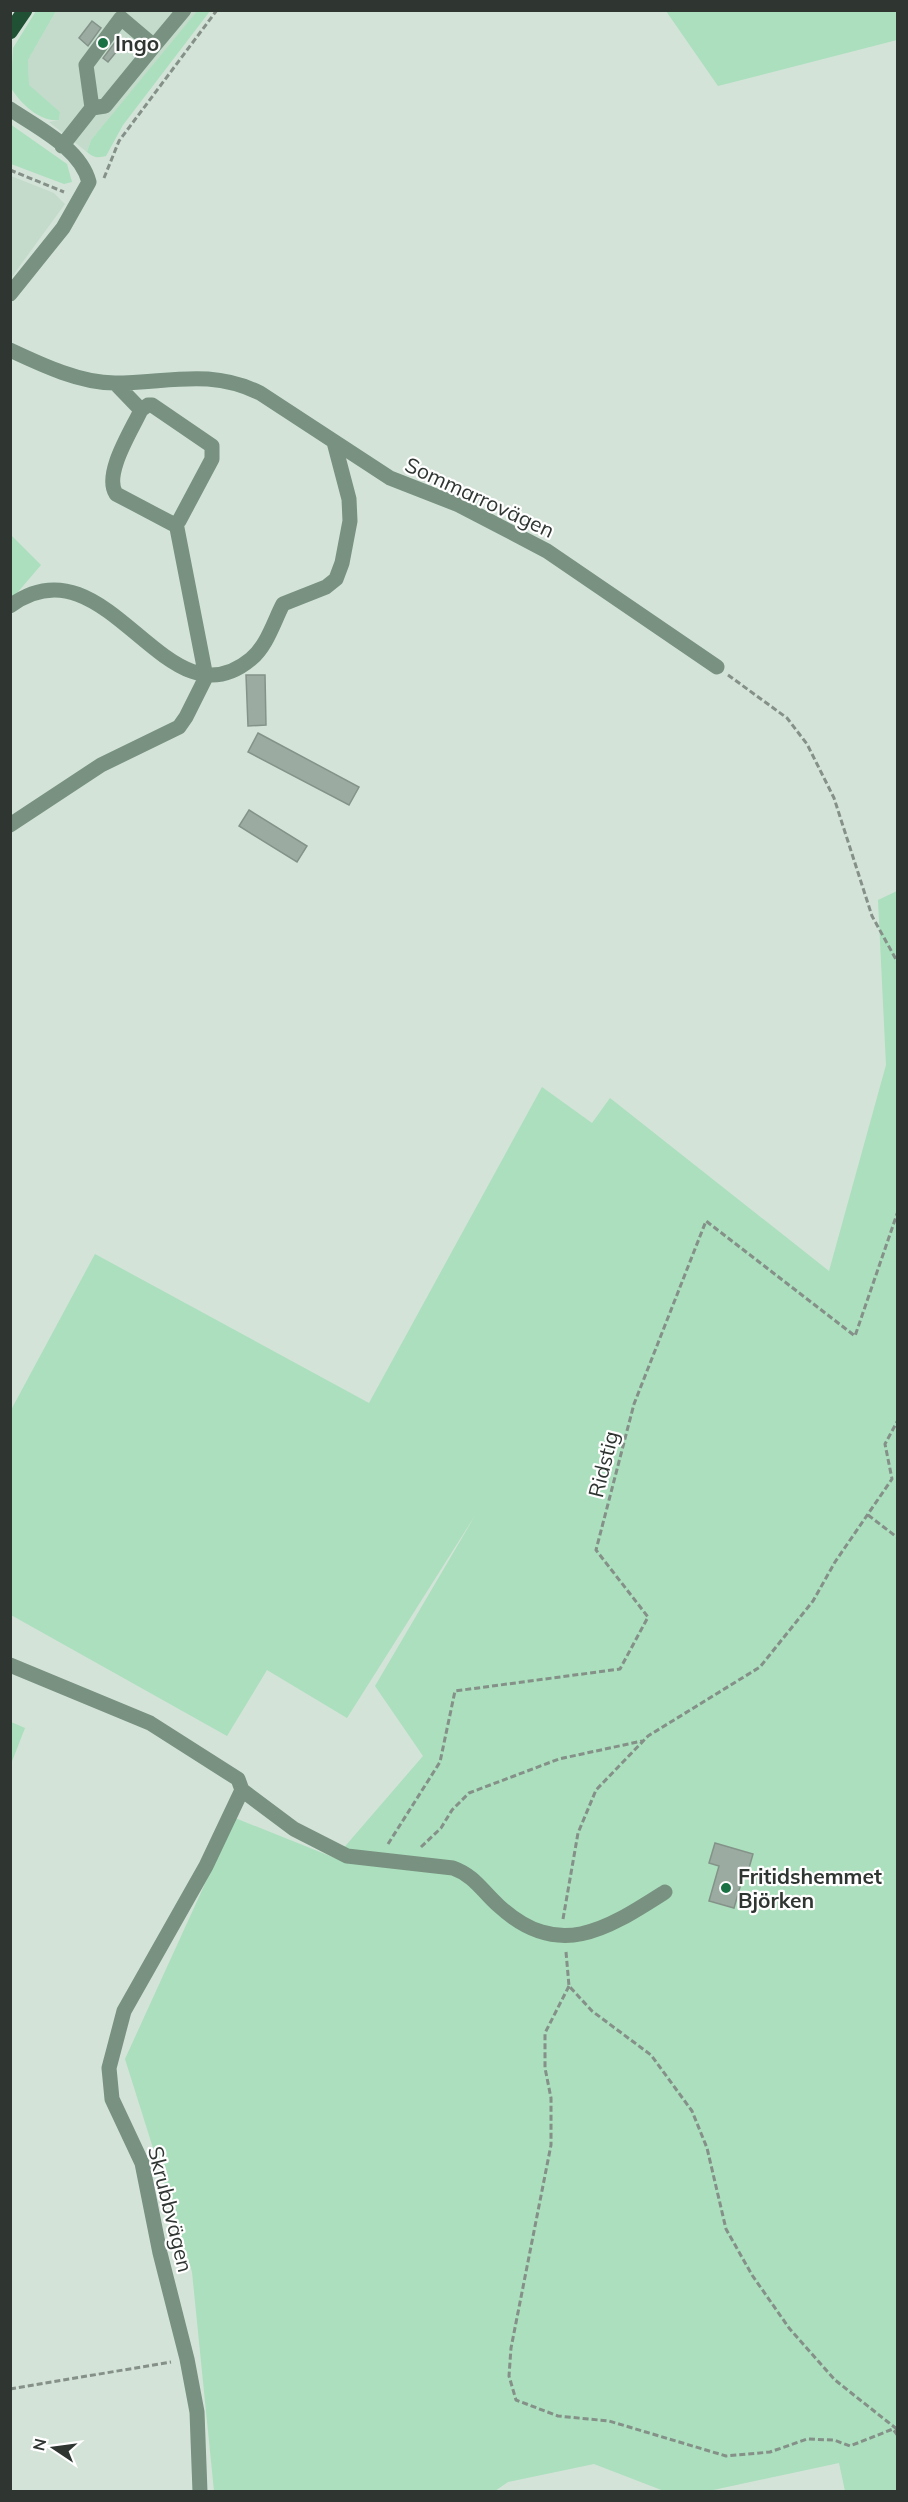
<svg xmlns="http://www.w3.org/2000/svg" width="908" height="2502" font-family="Mulish,sans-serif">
<rect width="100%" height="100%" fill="#d3e3d8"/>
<path fill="#c4dbcb" d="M 56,11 L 198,11 L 91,140 L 87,152 L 49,122 L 59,120 L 60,112 L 29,86 L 28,60 Z
M 11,176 L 54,193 L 65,204 L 11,278 Z"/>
<path fill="#abdfbd" d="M 198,10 L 210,11 L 123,125 L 106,156 C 98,158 94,158 87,152 L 91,140 Z
M 36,11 L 56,11 L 28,60 L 29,85 L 60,112 L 59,120 C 40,122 21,104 11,88 L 13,48 Z
M 666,11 L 897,11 L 897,40 L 718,86 Z
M 10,124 L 67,164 L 72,182 L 64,184 L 11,164 Z
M 11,535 L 41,565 L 11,600 Z
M 897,891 L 897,2491 L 845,2491 L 839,2463 L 704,2492 L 664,2491 L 594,2464 L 508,2482 L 495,2491 L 214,2491 L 192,2272 L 125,2059 L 235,1818 L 335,1858 L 423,1756 L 375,1686 L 476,1514 L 347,1718 L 267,1670 L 227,1736 L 11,1615 L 11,1410 L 95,1254 L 369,1403 L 542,1087 L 592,1123 L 610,1098 L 829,1271 L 886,1065 L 878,900 Z
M 11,1722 L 25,1728 L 11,1764 Z"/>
<path fill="#9caba1" stroke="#849389" stroke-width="1.5" d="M 92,21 L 101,28 L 88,46 L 79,38 Z
M 116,41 L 122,45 L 108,62 L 103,58 Z
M 246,675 L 265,675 L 266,725 L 248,726 Z
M 258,733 L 359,787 L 349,805 L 248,752 Z
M 249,810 L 307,846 L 297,862 L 239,826 Z
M 715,1843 L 753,1854 L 747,1875 L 744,1873 L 734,1908 L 709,1901 L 719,1866 L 709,1863 Z"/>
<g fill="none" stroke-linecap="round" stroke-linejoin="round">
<path stroke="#849088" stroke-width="3" stroke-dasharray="6 3" stroke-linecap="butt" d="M 10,170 L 64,192
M 104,178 L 119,141 L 217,10
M 728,675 L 787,718 L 807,744 L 834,798 L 872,916 L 898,963
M 868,1515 L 898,1538
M 388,1844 L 440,1762 L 455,1691 L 620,1669 L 648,1617 L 596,1550 L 634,1404 L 706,1221 L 855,1336 L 898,1211
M 421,1847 L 441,1828 L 452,1810 L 469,1793 L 559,1759 L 642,1741
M 563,1919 L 578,1833 L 596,1790 L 648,1736 L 760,1667 L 813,1601 L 835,1562 L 892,1479 L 885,1444 L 898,1420
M 566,1952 L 569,1986 L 592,2011 L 651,2055 L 692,2111 L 707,2148 L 726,2229 L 752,2275 L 789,2328 L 835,2380 L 898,2430
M 569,1986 L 545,2033 L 545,2068 L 551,2098 L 551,2145 L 511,2348 L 509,2376 L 516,2400 L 558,2416 L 609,2421 L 726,2456 L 770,2452 L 807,2439 L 834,2440 L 850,2446 L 893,2429 L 898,2436
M 10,2389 L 171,2362"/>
<path stroke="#789180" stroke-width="15" d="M 154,46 L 184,10
M 10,109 C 38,128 80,148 89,182 L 63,228 L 10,294
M 62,146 L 92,108 L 105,106 L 154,46 L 121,18 L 86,65 L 92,108
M 10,350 C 42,365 80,383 115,383 C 168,383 209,368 260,393 L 390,478 L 459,505 L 547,551 L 717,667
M 115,383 L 141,410
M 148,405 L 152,405 L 212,446 L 212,459 L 179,521 L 173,524 L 116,494 C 103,474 132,430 141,410 Z
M 10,606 C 108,534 165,731 251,659 C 267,646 274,621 283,604 L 326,587 L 336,579 L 342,563 L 350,521 L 349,499 L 334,442
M 10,825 L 101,765 L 179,727 L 186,717 L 206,677 L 176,523
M 10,1665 L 150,1723 L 238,1779 L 242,1790 L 294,1829 L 347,1856 L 453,1868 C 475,1876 482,1891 499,1906 C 559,1961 607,1929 665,1892
M 200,2492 L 197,2412 L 187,2359 L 160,2253 L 142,2163 L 112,2099 L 109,2068 L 124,2011 L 206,1866 L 242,1790"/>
<path stroke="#205135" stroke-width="15" d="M 10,32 L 25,10"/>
</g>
<g fill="#197144" stroke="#fff" stroke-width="2">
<circle cx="103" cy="43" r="6"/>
<circle cx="726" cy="1888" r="6"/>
</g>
<g text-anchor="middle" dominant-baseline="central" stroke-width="4.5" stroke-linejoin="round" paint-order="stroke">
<g font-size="21" font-weight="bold" fill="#2f3632" stroke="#fff" text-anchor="start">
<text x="115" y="43">Ingo</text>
<text x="738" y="1876">Fritidshemmet<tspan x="738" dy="24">Björken</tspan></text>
</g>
<g font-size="21" fill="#2f3632" stroke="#fff">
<text transform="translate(480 497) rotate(25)">Sommarrovägen</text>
<text transform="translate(603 1464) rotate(-76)">Ridstig</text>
<text transform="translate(171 2209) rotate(76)">Skrubbvägen</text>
</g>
</g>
<rect width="908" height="2502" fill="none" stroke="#2f3632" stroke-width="24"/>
<g transform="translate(54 2448) rotate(283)" stroke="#ffffff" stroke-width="4.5" paint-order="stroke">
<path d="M0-4.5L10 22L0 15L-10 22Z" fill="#2f3632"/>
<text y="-9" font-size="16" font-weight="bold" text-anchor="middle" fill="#2f3632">N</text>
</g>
</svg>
